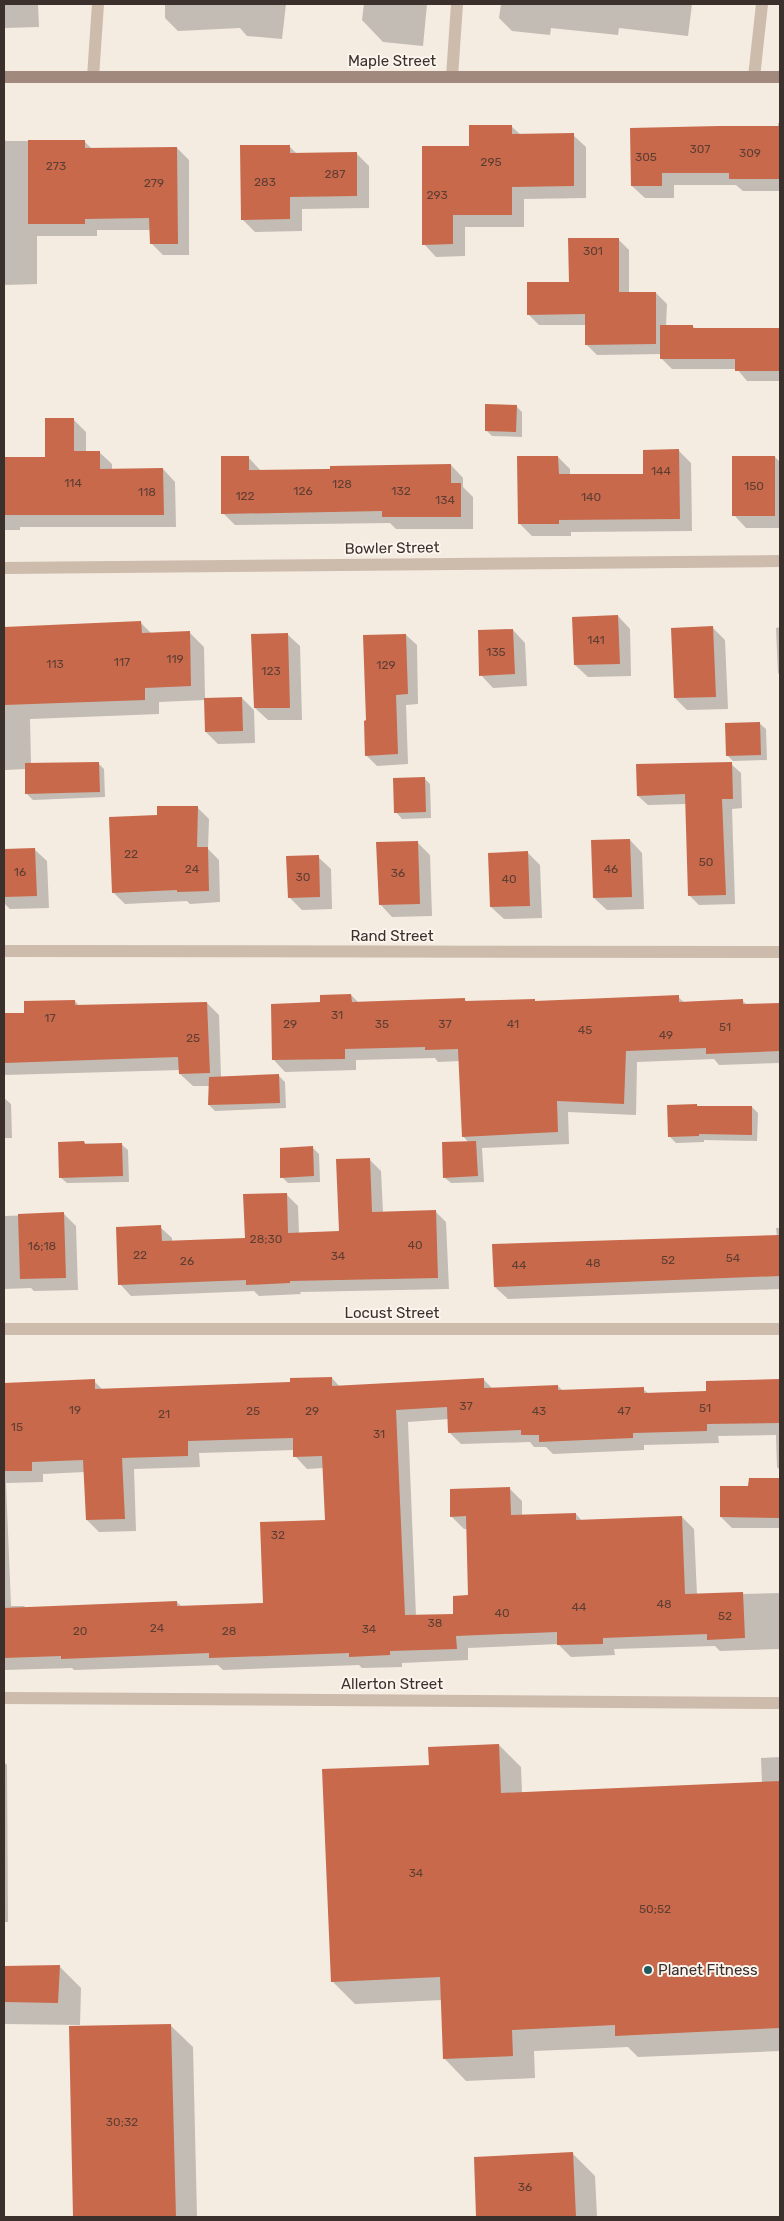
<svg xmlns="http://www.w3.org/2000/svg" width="784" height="2221" font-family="Rubik,sans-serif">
<rect width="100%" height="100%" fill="#f4ebe1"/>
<path fill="#0003" fill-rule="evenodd" d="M 4,4 L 38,4 L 39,27 L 4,28 Z
M 165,4 L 286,4 L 282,39 L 247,36 L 240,28 L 178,31 L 165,18 Z
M 364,4 L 427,4 L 423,46 L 383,42 L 362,20 Z
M 501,4 L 692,4 L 688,36 L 619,28 L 618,35 L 551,28 L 550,35 L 512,31 L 499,18 Z
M 778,123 L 780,123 L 780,201 L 779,191 L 743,191 L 736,185 L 674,185 L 674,198 L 645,198 L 632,186 L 632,129 L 778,128 Z
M 511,126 L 521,135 L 573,135 L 586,147 L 586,198 L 524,199 L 524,227 L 465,227 L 465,256 L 436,257 L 424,244 Z
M 4,139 L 6,141 L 84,141 L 92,149 L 177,148 L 189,160 L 189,255 L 163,255 L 151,243 L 151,230 L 97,230 L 97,236 L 37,236 L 37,284 L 4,285 Z
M 289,146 L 297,154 L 356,153 L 369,166 L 369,208 L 302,209 L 302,231 L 255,232 L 242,219 Z
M 618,239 L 629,250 L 629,294 L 656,293 L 667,304 L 666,326 L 692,326 L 696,329 L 780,329 L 780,381 L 747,381 L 737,369 L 672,369 L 662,359 L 662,354 L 597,355 L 586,344 L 586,325 L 539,325 L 528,314 L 570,283 Z
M 516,406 L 522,412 L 522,437 L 492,436 L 486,430 Z
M 73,419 L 86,432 L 86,452 L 99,452 L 112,464 L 112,470 L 163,469 L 175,482 L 176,527 L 20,527 L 20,530 L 4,530 L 4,459 L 46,458 Z
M 679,451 L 691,463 L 692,531 L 571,532 L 571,536 L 532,536 L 519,523 L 558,457 L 570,469 L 570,475 L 644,475 Z
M 248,457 L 261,471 L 451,465 L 463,478 L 463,487 L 473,497 L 473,529 L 396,529 L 390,523 L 235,525 L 223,513 Z
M 775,457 L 780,462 L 780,528 L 746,528 L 734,515 Z
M 618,616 L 630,629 L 631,676 L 588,677 L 575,665 Z
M 141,623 L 152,634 L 189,632 L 204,647 L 205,699 L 242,698 L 254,710 L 255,743 L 218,744 L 206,732 L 205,700 L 159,702 L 159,714 L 30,719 L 31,764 L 98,763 L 104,769 L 105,797 L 33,800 L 27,794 L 26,769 L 4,770 L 4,628 Z
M 780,627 L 780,675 L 778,673 L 776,628 Z
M 713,628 L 725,640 L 728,709 L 687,710 L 675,698 Z
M 513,630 L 525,643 L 527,686 L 493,688 L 481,675 Z
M 287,634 L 300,646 L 302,720 L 268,720 L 255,708 Z
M 406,635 L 417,645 L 418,704 L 406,705 L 408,764 L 377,766 L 366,755 L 367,722 Z
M 759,723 L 766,729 L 767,760 L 733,761 L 727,755 Z
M 731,764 L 741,773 L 742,808 L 732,809 L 735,904 L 699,905 L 690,896 L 686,804 L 648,805 L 638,796 Z
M 424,778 L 430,784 L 431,818 L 402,819 L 396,812 Z
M 197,807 L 209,819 L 208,849 L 219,860 L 220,902 L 190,904 L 187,901 L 125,904 L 113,892 L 158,816 Z
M 630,840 L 642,853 L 644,909 L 607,910 L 594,898 Z
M 417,842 L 430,855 L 432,916 L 392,917 L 380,904 Z
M 34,849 L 47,861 L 49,908 L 10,909 L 4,903 L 4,850 Z
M 528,853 L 540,865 L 542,918 L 504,919 L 491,907 Z
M 318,857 L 331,869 L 332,909 L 302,910 L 289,897 Z
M 351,995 L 359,1003 L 464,999 L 467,1002 L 534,1000 L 536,1002 L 678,997 L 685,1003 L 743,1001 L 747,1005 L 780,1004 L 780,1068 L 780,1063 L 719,1065 L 714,1059 L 637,1062 L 636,1115 L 568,1112 L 569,1144 L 482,1148 L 484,1182 L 451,1183 L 444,1177 L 469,1143 L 463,1136 L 460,1061 L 438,1062 L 435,1058 L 356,1060 L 356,1070 L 285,1072 L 274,1060 L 322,1004 Z
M 75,1001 L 80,1007 L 207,1003 L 219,1015 L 221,1077 L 279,1076 L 285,1082 L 286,1108 L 215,1111 L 209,1105 L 210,1086 L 193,1086 L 180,1074 L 180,1070 L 4,1075 L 4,1015 L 25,1014 Z
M 4,1098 L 11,1104 L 12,1138 L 4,1138 Z
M 697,1105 L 699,1107 L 752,1107 L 758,1113 L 757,1141 L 704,1140 L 704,1142 L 676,1143 L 670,1137 Z
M 59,1143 L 121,1144 L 128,1150 L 129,1182 L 67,1183 L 60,1177 Z
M 313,1148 L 319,1154 L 320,1182 L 288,1183 L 282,1177 Z
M 370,1160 L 381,1171 L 383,1213 L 435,1211 L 446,1222 L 449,1289 L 300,1292 L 301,1294 L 259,1296 L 254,1291 L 131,1296 L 120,1284 L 160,1227 L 172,1238 L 172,1242 L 246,1239 L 286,1194 L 298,1206 L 299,1234 L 341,1233 Z
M 64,1214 L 76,1226 L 78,1290 L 34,1291 L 31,1288 L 4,1289 L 4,1216 Z
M 776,1228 L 780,1228 L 780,1289 L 508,1299 L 495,1287 L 494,1245 L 777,1237 Z
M 332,1378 L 340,1387 L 483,1379 L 493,1389 L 558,1386 L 563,1391 L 643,1389 L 649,1394 L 708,1392 L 707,1382 L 780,1380 L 780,1470 L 777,1467 L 776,1435 L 718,1436 L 719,1443 L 644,1445 L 644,1450 L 553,1454 L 546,1447 L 534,1447 L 530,1442 L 461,1444 L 449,1432 L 449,1419 L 408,1422 L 416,1616 L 455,1615 L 470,1597 L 467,1529 L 464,1529 L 452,1517 L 510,1489 L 522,1501 L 522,1516 L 576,1514 L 582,1521 L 682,1517 L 694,1529 L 697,1595 L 780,1593 L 780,1649 L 720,1651 L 715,1646 L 614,1649 L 615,1655 L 571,1657 L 558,1644 L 468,1648 L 468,1660 L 402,1663 L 402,1667 L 362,1668 L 359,1665 L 223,1670 L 218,1665 L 74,1670 L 72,1668 L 4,1670 L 4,1384 L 94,1381 L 103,1390 L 292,1383 ZM 294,1450 L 295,1456 L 307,1469 L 324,1468 L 326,1522 L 265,1605 L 182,1607 L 177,1602 L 26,1608 L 24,1606 L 11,1606 L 6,1483 L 43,1482 L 43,1474 L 85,1472 L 87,1520 L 99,1532 L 136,1531 L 134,1469 L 200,1467 L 199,1453 Z
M 750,1479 L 780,1480 L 780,1528 L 732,1528 L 721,1517 L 750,1487 Z
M 499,1745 L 521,1767 L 522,1793 L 762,1783 L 761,1758 L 780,1757 L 780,2051 L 638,2057 L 628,2047 L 534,2051 L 535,2078 L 466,2081 L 444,2058 L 442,2000 L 355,2004 L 332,1981 L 430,1766 Z
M 4,1762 L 7,1765 L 8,1922 L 4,1922 Z
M 59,1966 L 81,1988 L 80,2025 L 4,2024 L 4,1967 Z
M 170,2025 L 193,2047 L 197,2217 L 74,2217 L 70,2028 Z
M 573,2154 L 595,2176 L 597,2217 L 477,2217 L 475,2158 Z"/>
<path fill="#c8694b" d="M 469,125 L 512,125 L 512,134 L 574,133 L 574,186 L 512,187 L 512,215 L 453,215 L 453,244 L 422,245 L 422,146 L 469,146 Z
M 719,126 L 780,126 L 780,179 L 729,179 L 729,173 L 662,173 L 662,186 L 631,186 L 630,128 Z
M 28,140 L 85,140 L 85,148 L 177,147 L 178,244 L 150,244 L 149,218 L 85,219 L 85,224 L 28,224 Z
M 240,145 L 290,145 L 290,153 L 357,152 L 357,196 L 290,197 L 290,219 L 241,220 Z
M 568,238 L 619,238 L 619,292 L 656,292 L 656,344 L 585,345 L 585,314 L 527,315 L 527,282 L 569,282 Z
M 660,325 L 693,325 L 693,328 L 780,328 L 780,371 L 735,371 L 735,359 L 660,359 Z
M 485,404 L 517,405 L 516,432 L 485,431 Z
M 45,418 L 74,418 L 74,451 L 100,451 L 100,469 L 163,468 L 164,515 L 4,515 L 4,457 L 45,457 Z
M 679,449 L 680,519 L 559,520 L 559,524 L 518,524 L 517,456 L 558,456 L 559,474 L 643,474 L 643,450 Z
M 221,456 L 249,456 L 249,470 L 330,469 L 330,466 L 451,464 L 451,483 L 461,483 L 461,517 L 382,517 L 382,511 L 221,514 Z
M 732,456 L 775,456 L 775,516 L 732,516 Z
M 618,615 L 620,664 L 574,665 L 572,617 Z
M 141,621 L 142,633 L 190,631 L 191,686 L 145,688 L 145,700 L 4,705 L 4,627 Z
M 713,626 L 716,697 L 674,698 L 671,628 Z
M 513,629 L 515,674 L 479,676 L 478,630 Z
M 288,633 L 290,708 L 254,708 L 251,634 Z
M 406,634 L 408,694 L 396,695 L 398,754 L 365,756 L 364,721 L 366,720 L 363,635 Z
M 242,697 L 243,731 L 205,732 L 204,698 Z
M 760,722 L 761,755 L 726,756 L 725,723 Z
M 99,762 L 100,792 L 25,794 L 25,763 Z
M 732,762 L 733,799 L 722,799 L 726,895 L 688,896 L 685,794 L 637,796 L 636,764 Z
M 425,777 L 426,812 L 394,813 L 393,778 Z
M 157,806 L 198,806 L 197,847 L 208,847 L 209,891 L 177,892 L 177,890 L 112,893 L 109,817 L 157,815 Z
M 630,839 L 632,897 L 593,898 L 591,840 Z
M 418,841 L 420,904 L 379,905 L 376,842 Z
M 35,848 L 37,896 L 4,897 L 4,849 Z
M 528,851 L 530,906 L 490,907 L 488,853 Z
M 319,855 L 320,897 L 288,898 L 286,856 Z
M 351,994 L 352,1002 L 465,998 L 465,1001 L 535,999 L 535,1001 L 679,995 L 679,1002 L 743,999 L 743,1004 L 780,1003 L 780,1051 L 706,1054 L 706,1048 L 626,1051 L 624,1104 L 557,1101 L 558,1132 L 462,1137 L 458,1049 L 425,1050 L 425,1047 L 345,1049 L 345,1059 L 272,1060 L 271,1004 L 320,1002 L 320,995 Z
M 75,1000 L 75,1005 L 207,1002 L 210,1073 L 179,1074 L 178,1057 L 4,1063 L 4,1013 L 24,1013 L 24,1001 Z
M 279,1074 L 280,1103 L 208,1105 L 209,1077 Z
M 697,1104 L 697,1106 L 752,1106 L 752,1135 L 699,1134 L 699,1136 L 668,1137 L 667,1105 Z
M 84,1141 L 85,1144 L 122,1143 L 123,1176 L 59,1178 L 58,1142 Z
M 476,1141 L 478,1176 L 443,1178 L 442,1142 Z
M 313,1146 L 314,1176 L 280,1178 L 280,1148 Z
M 370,1158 L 372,1212 L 436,1210 L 438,1278 L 290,1281 L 290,1283 L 246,1285 L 246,1280 L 118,1285 L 116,1227 L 161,1225 L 162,1241 L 245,1238 L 243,1194 L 287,1193 L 288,1233 L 339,1231 L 336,1159 Z
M 64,1212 L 66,1278 L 20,1279 L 18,1214 Z
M 780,1235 L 780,1276 L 494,1287 L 492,1244 Z
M 332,1377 L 332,1386 L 484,1378 L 484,1388 L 558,1385 L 558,1390 L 644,1387 L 644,1393 L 706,1391 L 706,1381 L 780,1379 L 780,1423 L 707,1424 L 707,1431 L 633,1433 L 633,1438 L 539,1442 L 539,1435 L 521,1435 L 521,1430 L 448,1433 L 447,1407 L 396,1410 L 405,1615 L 453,1614 L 453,1596 L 468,1595 L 466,1516 L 450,1517 L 450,1489 L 510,1487 L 511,1515 L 576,1513 L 576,1520 L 682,1516 L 685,1594 L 743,1592 L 745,1638 L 707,1640 L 707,1634 L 603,1638 L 603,1644 L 557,1645 L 557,1632 L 456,1636 L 457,1649 L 390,1651 L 390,1655 L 349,1657 L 349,1653 L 209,1658 L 209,1653 L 61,1659 L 61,1656 L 4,1658 L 4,1608 L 177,1601 L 177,1606 L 263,1603 L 260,1522 L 325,1520 L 322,1456 L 293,1457 L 293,1438 L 188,1441 L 188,1456 L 122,1458 L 125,1519 L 86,1520 L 83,1460 L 32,1462 L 32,1471 L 4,1471 L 4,1383 L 95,1379 L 95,1389 L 290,1382 L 290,1378 Z
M 749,1478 L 780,1478 L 780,1518 L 720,1517 L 720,1486 L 748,1486 Z
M 499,1744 L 501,1793 L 780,1781 L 780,2028 L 615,2036 L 615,2025 L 512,2030 L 513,2056 L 443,2059 L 440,1977 L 331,1982 L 322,1769 L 429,1765 L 428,1747 Z
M 60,1965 L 58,2003 L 4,2002 L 4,1966 Z
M 171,2024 L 176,2217 L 73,2217 L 69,2026 Z
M 573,2152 L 576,2217 L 476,2217 L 474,2157 Z"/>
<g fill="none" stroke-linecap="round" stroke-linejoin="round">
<path stroke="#cdbbac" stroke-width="12" d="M 93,77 L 98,4
M 452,77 L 457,4
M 754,77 L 762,4
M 4,568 L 780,561
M 4,951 L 780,952
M 4,1329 L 780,1329
M 4,1698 L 780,1703"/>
<path stroke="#a18a7d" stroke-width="12" d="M 4,77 L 780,77"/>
</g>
<circle fill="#1f5a5e" stroke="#fbf5ee" stroke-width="2" cx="648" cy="1970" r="5"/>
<g text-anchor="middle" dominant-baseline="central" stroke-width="4" stroke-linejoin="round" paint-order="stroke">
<g font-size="12" fill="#5e3e33">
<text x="700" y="149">307</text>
<text x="750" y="153">309</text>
<text x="646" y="157">305</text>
<text x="491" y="162">295</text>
<text x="56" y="166">273</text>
<text x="335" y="174">287</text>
<text x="265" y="182">283</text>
<text x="154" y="183">279</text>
<text x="437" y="195">293</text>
<text x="593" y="251">301</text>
<text x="661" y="471">144</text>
<text x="73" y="483">114</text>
<text x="342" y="484">128</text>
<text x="754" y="486">150</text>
<text x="303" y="491">126</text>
<text x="401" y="491">132</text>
<text x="147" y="492">118</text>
<text x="245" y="496">122</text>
<text x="591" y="497">140</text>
<text x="445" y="500">134</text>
<text x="596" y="640">141</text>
<text x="496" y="652">135</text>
<text x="175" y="659">119</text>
<text x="122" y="662">117</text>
<text x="55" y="664">113</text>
<text x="386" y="665">129</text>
<text x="271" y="671">123</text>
<text x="131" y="854">22</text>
<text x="706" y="862">50</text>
<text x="192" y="869">24</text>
<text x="611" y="869">46</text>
<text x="20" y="872">16</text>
<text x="398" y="873">36</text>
<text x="303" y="877">30</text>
<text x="509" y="879">40</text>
<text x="337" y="1015">31</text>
<text x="50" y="1018">17</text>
<text x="290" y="1024">29</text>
<text x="382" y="1024">35</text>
<text x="445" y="1024">37</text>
<text x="513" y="1024">41</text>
<text x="725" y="1027">51</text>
<text x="585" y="1030">45</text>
<text x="666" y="1035">49</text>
<text x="193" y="1038">25</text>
<text x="266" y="1239">28;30</text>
<text x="415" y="1245">40</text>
<text x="42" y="1246">16;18</text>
<text x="140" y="1255">22</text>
<text x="338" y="1256">34</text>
<text x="733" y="1258">54</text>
<text x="668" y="1260">52</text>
<text x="187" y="1261">26</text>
<text x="593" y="1263">48</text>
<text x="519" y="1265">44</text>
<text x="466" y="1406">37</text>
<text x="705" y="1408">51</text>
<text x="75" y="1410">19</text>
<text x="253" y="1411">25</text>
<text x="312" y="1411">29</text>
<text x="539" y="1411">43</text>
<text x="624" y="1411">47</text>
<text x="164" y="1414">21</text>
<text x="17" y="1427">15</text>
<text x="379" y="1434">31</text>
<text x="278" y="1535">32</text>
<text x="664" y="1604">48</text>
<text x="579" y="1607">44</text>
<text x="502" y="1613">40</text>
<text x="725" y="1616">52</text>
<text x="435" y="1623">38</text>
<text x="157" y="1628">24</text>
<text x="369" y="1629">34</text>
<text x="80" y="1631">20</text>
<text x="229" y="1631">28</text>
<text x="416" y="1873">34</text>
<text x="655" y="1909">50;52</text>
<text x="122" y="2122">30;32</text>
<text x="525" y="2187">36</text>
</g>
<g font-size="15" fill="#3b302b" stroke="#fbf5ee">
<text x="392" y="61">Maple Street</text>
<text transform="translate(392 548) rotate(-1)">Bowler Street</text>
<text x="392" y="936">Rand Street</text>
<text x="392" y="1313">Locust Street</text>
<text x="392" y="1684">Allerton Street</text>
</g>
<g font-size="15" fill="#3b302b" stroke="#fbf5ee" text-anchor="start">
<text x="658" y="1970">Planet Fitness</text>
</g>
</g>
<rect width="784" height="2221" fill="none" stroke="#3b302b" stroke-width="10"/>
</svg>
